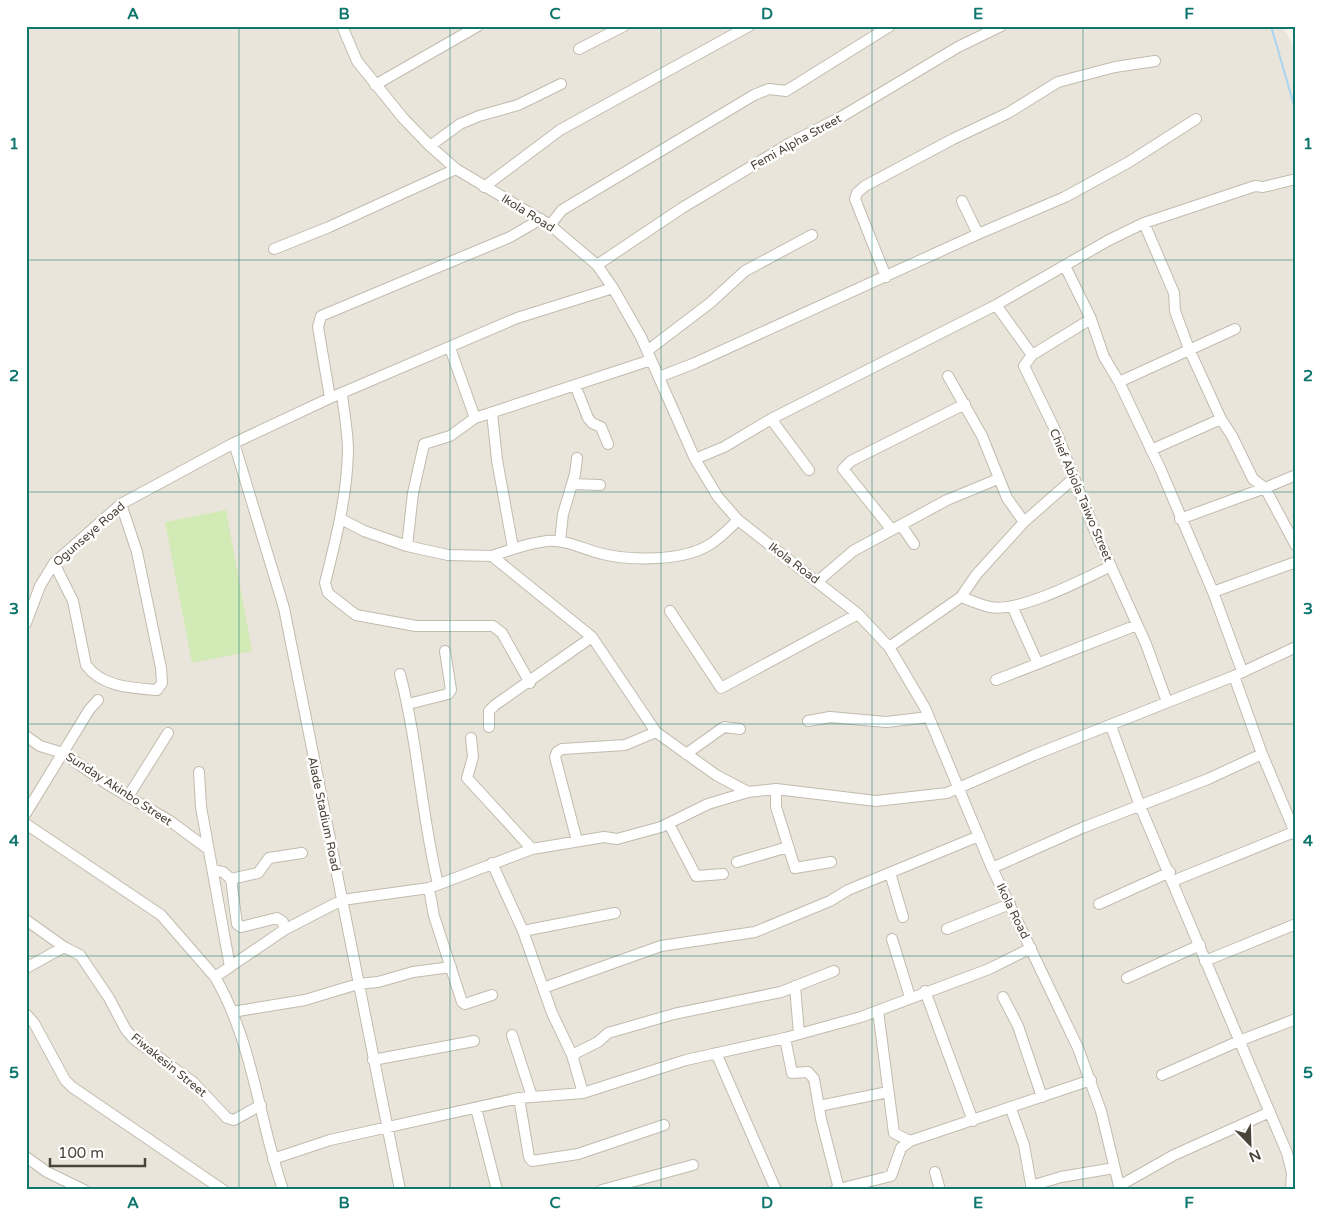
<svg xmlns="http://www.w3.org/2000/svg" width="1322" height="1216" font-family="'Varela Round',sans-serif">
<rect width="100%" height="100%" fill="#f6f3ec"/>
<path fill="#eae5da" d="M 26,26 L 1282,26 L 1296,50 L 1296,1190 L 26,1190 Z"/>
<path fill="#d2eab5" d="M 226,510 L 252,651 L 192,663 L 165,522 Z"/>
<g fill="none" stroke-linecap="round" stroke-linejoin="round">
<path stroke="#a9d4f2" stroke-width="2" d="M 1271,26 L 1296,112"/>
<defs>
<path id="minor" d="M 342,26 L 357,61 L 403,118 L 430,146 L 456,169 L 550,225 L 597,265 L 613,288 L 641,337 L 695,459 L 718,497 L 738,520 L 858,614 L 889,647 L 925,708 L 992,868 L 1078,1048 L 1101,1111 L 1120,1190
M 579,49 L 624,26
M 375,85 L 478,26
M 430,146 L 460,124 L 479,116 L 518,105 L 561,84
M 484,187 L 560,130 L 749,26
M 962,201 L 978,234
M 1144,223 L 1174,293 L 1175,311 L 1189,349 L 1221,419 L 1232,436 L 1253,479 L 1265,488 L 1296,546
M 550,225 L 562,210 L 754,95 L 769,89 L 786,91 L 890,26
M 274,249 L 329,227 L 456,169
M 597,265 L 682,208 L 792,142 L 841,117 L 958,47 L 1001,26
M 1065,266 L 1091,319 L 1104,357 L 1119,382 L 1160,468 L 1213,592 L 1242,671
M 886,277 L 855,199 L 857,193 L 865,186 L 953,139 L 1008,113 L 1058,82 L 1115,67 L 1155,61
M 996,305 L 1032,355
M 1091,319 L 1032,355 L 1024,366 L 1057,434 L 1094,529 L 1146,644 L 1167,702
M 450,348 L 475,418
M 647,351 L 710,303 L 745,271 L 812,235
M 948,376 L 982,436 L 1007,498 L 1024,522
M 659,377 L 695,363 L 978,234 L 1065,197 L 1129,162 L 1196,119
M 1119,382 L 1235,329
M 575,385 L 588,418 L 592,423 L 601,427 L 608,444
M 342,394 C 344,413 348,432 348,451 C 347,496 336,539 325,583 L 328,593 L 334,598 L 356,615 L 416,626 L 493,626 L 502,633 L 530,683
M 330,398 L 318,327 L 321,316 L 510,237 L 541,219
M 492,413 L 497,460 L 513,548
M 771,419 L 809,470
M 234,443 L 284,608 L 400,1190
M 1151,450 L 1221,419
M 695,459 L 724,447 L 771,419 L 996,305 L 1109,240 L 1144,223 L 1255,186 L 1263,187 L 1296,179
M 572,484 L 600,485
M 341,519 L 364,531 L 407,546 L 448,555 L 492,556 L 592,637 L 656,732
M 1180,519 L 1265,488 L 1296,475
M 901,525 L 914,544
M 892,530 L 843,469 L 851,461 L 965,404
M 560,541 L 563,514 L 575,474 L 577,458
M 407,546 L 413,493 L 424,444 L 450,436 L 475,418 L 651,360
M 492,556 C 509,550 528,543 547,541 C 566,539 585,550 603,554 C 632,561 683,561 709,545 C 719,539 729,529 738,520
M 54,563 L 73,601 L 86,665 C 102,687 132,688 157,690 L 162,683 L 161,668 L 137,552 L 121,504
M 818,581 L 853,551 L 947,500 L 998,479
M 1213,592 L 1296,562
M 961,597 C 970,600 980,605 990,607 C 1019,613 1084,579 1111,566
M 1012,606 L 1038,664
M 670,611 L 721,688 L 858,614
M 26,623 L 40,586 L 54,563 L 121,504 L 234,443 L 330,398 L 517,318 L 613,288
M 889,647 L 961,597 L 976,575 L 1024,522 L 1074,478
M 400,674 C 418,742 421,814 438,884
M 1234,676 L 1262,754 L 1296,835
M 996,680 L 1137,625
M 408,704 L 448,694 L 451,690 L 445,651
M 808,721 L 830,717 L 886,722 L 929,717
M 1111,726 L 1140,806 L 1287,1153 L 1292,1173 L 1291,1190
M 489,727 L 489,711 L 495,705 L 592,637
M 26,736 L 40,746 L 63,753 L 107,784 L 170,821 L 208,849
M 471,738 L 473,757 L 467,778 L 532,849
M 686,754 L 724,727 L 740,729
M 199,772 L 201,807 L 230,967
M 776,789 L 776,807 L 795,868 L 831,862
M 129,795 L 168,733
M 26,813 L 89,710 L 98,700
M 26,824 L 161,915 L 215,977 L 284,930 L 342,900 L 429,888 L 532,849 L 604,837 L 617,839 L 661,827 L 708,804 L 748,792 L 776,789 L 876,801 L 947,793 L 1034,755 L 1234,676 L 1296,647
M 669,824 L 696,876 L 723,874
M 577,841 L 555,757 L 557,752 L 562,749 L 625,745 L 656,732 L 716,775 L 748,792
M 737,862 L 788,847
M 492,863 L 523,931 L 552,1013 L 572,1055 L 583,1093
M 992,868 L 1082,828 L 1208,779 L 1262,754
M 213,870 L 223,872 L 231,879 L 258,873 L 269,858 L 302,853
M 890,873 L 903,917
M 231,879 L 237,924 L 241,927 L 277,918 L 283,922 L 284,930
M 1173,881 L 1294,832
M 429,888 L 434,916 L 462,1002 L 465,1004 L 492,995
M 1099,904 L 1170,872
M 26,920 L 64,947 L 80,955 L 109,998 L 126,1030 L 135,1040 L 193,1082 L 227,1118 L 234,1120 L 261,1105
M 947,929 L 1010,904
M 523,931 L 615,913
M 892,939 L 910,997
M 1205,961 L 1296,924
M 26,968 L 64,947
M 215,977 C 253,1042 259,1121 283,1190
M 1127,978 L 1200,945
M 795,986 L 799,1034
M 543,988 L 661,946 L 755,932 L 830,901 L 848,890 L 979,836
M 925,991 L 973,1121
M 1003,997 L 1018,1026 L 1042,1097
M 878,1011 L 894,1133 L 910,1141
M 232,1012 L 305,1000 L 358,984 L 378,982 L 413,972 L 451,967
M 26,1014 L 34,1023 L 65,1080 L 72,1087 L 223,1190
M 512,1035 L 532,1097
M 785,1038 L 792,1073 L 808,1072 L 814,1079 L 821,1119 L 839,1189
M 716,1053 L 776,1190
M 572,1055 L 598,1042 L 608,1033 L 674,1014 L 781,992 L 834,971
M 373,1060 L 474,1041
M 1162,1075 L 1239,1041 L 1296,1019
M 519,1098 L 529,1157 L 532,1161 L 578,1154 L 664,1125
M 819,1106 L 888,1092
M 476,1108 L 497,1190
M 1011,1109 L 1024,1145 L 1032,1190
M 26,1157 L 47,1172 L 84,1190
M 273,1159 L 330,1140 L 519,1098 L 583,1093 L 686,1060 L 785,1038 L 861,1017 L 989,969 L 1031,948
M 935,1172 L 940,1190
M 1031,1186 L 1061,1177 L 1114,1168
M 1119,1186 L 1174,1155 L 1270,1112
M 602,1190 L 693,1165
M 835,1190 L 891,1176 L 901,1148 L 910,1141 L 1091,1080"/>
</defs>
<use href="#minor" stroke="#c2bbae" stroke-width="12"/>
<use href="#minor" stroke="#fff" stroke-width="10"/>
</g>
<path fill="none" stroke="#0f766e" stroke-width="1" stroke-opacity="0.55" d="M 239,26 L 239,1190M 450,26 L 450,1190M 661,26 L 661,1190M 872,26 L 872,1190M 1083,26 L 1083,1190M 26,260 L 1296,260M 26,492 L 1296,492M 26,724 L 1296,724M 26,956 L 1296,956"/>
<g text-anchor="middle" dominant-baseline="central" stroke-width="5" stroke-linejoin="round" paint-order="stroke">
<g font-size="12" fill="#4b4439" stroke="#fff">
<text transform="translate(796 142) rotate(-29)">Femi Alpha Street</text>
<text transform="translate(528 213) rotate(32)">Ikola Road</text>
<text transform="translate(1081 495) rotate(67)">Chief Abiola Taiwo Street</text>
<text transform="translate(89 534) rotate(-41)">Ogunseye Road</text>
<text transform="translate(794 563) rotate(37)">Ikola Road</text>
<text transform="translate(119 789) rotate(33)">Sunday Akinbo Street</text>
<text transform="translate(324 814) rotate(78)">Alade Stadium Road</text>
<text transform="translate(1013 911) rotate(64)">Ikola Road</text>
<text transform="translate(169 1065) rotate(39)">Fiwakesin Street</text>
</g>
</g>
<rect width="1322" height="1216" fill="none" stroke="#ffffff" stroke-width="55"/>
<g transform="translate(1250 1144) rotate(157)" stroke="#ffffff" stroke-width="4" paint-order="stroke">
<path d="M0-4L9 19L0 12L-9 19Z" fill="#4b4439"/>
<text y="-8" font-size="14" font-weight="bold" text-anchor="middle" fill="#4b4439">N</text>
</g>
<path d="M50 1158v8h95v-8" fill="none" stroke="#4b4439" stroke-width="2.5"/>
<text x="58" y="1158" font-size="15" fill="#4b4439" stroke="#ffffff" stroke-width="4" paint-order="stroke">100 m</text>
<rect x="28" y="28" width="1266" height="1160" fill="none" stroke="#0f766e" stroke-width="2"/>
<g font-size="16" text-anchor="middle" font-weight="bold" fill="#0f766e">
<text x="133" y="19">A</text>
<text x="344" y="19">B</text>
<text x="555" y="19">C</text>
<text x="767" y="19">D</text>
<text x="978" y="19">E</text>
<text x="1189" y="19">F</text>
<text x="14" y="149">1</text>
<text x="1308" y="149">1</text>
<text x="14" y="381">2</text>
<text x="1308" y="381">2</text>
<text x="14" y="614">3</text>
<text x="1308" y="614">3</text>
<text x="14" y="846">4</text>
<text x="1308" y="846">4</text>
<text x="14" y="1078">5</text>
<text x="1308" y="1078">5</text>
<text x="133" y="1208">A</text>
<text x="344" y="1208">B</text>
<text x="555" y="1208">C</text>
<text x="767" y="1208">D</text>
<text x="978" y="1208">E</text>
<text x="1189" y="1208">F</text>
</g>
</svg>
